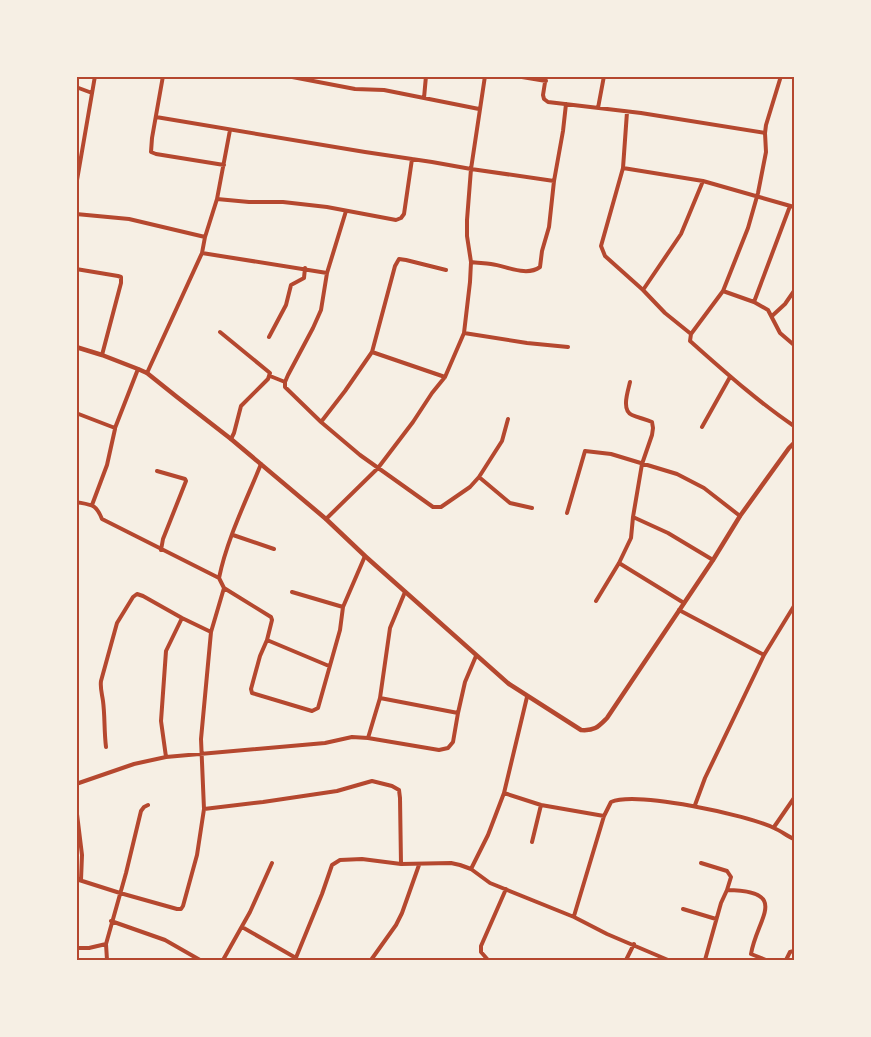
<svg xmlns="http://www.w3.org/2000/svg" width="871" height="1037" font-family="Commissioner,sans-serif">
<rect width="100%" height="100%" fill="#f6efe4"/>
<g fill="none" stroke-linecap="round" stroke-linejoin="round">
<path stroke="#b5482f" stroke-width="4" d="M 163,76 L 152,138 L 151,152 L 156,154 L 224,165
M 287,76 L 355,89 L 384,90 L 479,109
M 516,76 L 546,81
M 546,76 L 543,95 L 544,99 L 548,102 L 641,113 L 765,133
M 781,76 L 766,125 L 765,133 L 766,152 L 758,193 L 748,228 L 723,291 L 691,334 L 690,341 C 724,371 757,401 794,426
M 76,87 L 92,93
M 424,98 L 426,76
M 598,108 L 604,76
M 627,112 L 623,168 L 601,246 L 605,256 L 643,290 L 665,313 L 691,334
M 156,117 L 365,152 L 432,162 L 471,169 L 554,181
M 623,168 L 703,181 L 794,207
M 76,186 L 95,76
M 217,199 L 249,202 L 283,202 L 327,207 L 396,220 L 401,218 L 404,214 L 412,159
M 346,211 L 327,273 L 321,310 L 313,328 L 288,375 L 285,382 L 285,387 L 321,422 L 360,455 L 433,507 L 441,507 L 470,487 L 479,477 L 502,441 L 508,419
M 76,214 L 129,219 L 205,237
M 202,253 L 327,273
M 471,262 C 477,263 484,263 491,264 C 507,266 526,277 540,267 L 542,251 L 549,227 L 554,181 L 563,131 L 566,104
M 76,269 L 118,276 L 121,277 L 121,283 L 102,355
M 643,290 L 681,234 L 703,181
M 723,291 L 754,302 L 768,310 L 780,333 L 794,345
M 754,302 L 790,206
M 772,316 L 785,304 L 794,291
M 220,332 L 270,373 L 268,379 L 241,406 L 234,433 L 231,439
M 464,333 L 527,343 L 568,347
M 269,337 L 286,305 L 291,285 L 304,278 L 305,268
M 372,352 L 445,377
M 147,373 L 202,253 L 205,237 L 217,199 L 230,130
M 270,376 L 285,382
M 76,413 L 115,428 L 138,369
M 321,422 L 345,391 L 372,352 L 395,266 L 399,259 L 406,260 L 446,270
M 702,427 L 730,377
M 157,471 L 185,479 L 186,481 L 163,539 L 161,550
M 479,477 L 510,503 L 532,508
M 76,502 C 92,505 96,504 102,519 L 219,578 L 224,588 L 271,617 L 272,620 L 267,640 L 329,666
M 92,505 L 107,465 L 115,429
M 567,513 L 585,451 L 611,454 L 677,474 L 704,488 L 740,516
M 633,517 L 668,533 L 713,560
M 326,519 L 378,468 L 413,422 L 432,393 L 445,377 L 464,333 L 470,282 L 471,262 L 467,236 L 467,220 L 471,169 L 485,76
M 233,535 L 274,549
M 619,563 L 684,603
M 219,578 C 227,539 246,501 261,464
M 292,592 L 343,607
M 596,601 L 619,563 L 631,538 L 633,517 L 642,464 L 652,435 L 653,428 L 652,422 C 645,419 639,418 632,415 C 621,410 628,391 630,382
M 679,610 L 764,655
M 267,640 L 260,656 L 251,689 L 252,693 L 312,711 L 318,708 L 340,630 L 343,607 L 365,556
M 380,698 L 458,713
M 368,738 L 380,698 L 390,628 L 405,592
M 106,747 C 104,731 105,716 103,701 C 102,694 100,688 101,681 L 117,623 L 133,597 L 137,594 L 143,596 L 182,618 L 211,632
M 166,757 L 161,721 L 166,651 L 182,618
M 76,784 L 134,764 L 166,757 L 325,743 L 352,737 L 368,738 L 439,750 L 448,748 L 453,742 L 458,713 L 465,682 L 476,656
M 504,793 L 541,805 L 604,816
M 695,805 L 705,778 L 764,655 L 794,606
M 76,806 L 82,855 L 81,880
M 204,809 L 263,802 L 337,791 L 372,781 L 392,786 L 399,790 L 400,798 L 401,864
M 774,827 L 794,798
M 532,842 L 541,805
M 701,863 L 727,871 L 731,877 L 727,890 L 721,903 L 705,960
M 471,869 L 488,835 L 504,793 L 527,697
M 76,879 L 120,893 L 177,909 L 181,909 L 183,906 L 197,855 L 204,809 L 201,739 L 211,632 L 224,588
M 727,890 C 791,891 757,918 751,954 L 766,960
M 683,909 L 716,919
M 574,916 L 604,816 L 611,802 C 636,791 748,815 774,828 C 781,831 787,836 794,839
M 111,921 L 165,940 L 200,960
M 242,927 L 296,958
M 106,944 L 107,960
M 76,948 L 89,948 L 106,944 L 126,873 L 141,811 L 144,807 L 148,805
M 223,960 L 250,912 L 272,863
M 295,960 L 322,894 L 332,865 L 340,860 L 362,859 L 401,864 L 451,863 L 460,865 L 471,869 L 490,883 L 574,917 L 607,934 L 668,960
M 371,960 L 396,925 L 402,913 L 419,865
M 488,960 L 481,952 L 481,946 L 506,889
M 626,960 L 634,944
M 786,960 L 790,952 L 794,951"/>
<path stroke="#b5482f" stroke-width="4.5" d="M 76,347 L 102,355 L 138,369 L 147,373 L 177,397 L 231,439 L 326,519 L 365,556 L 509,684 L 581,730 C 595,731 598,727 607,718 L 713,560 L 740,516 L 789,448 L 794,443"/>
</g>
<rect width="871" height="1037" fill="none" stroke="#f6efe4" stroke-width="156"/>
<rect x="78" y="78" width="715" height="881" fill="none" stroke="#b5482f" stroke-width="2"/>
</svg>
